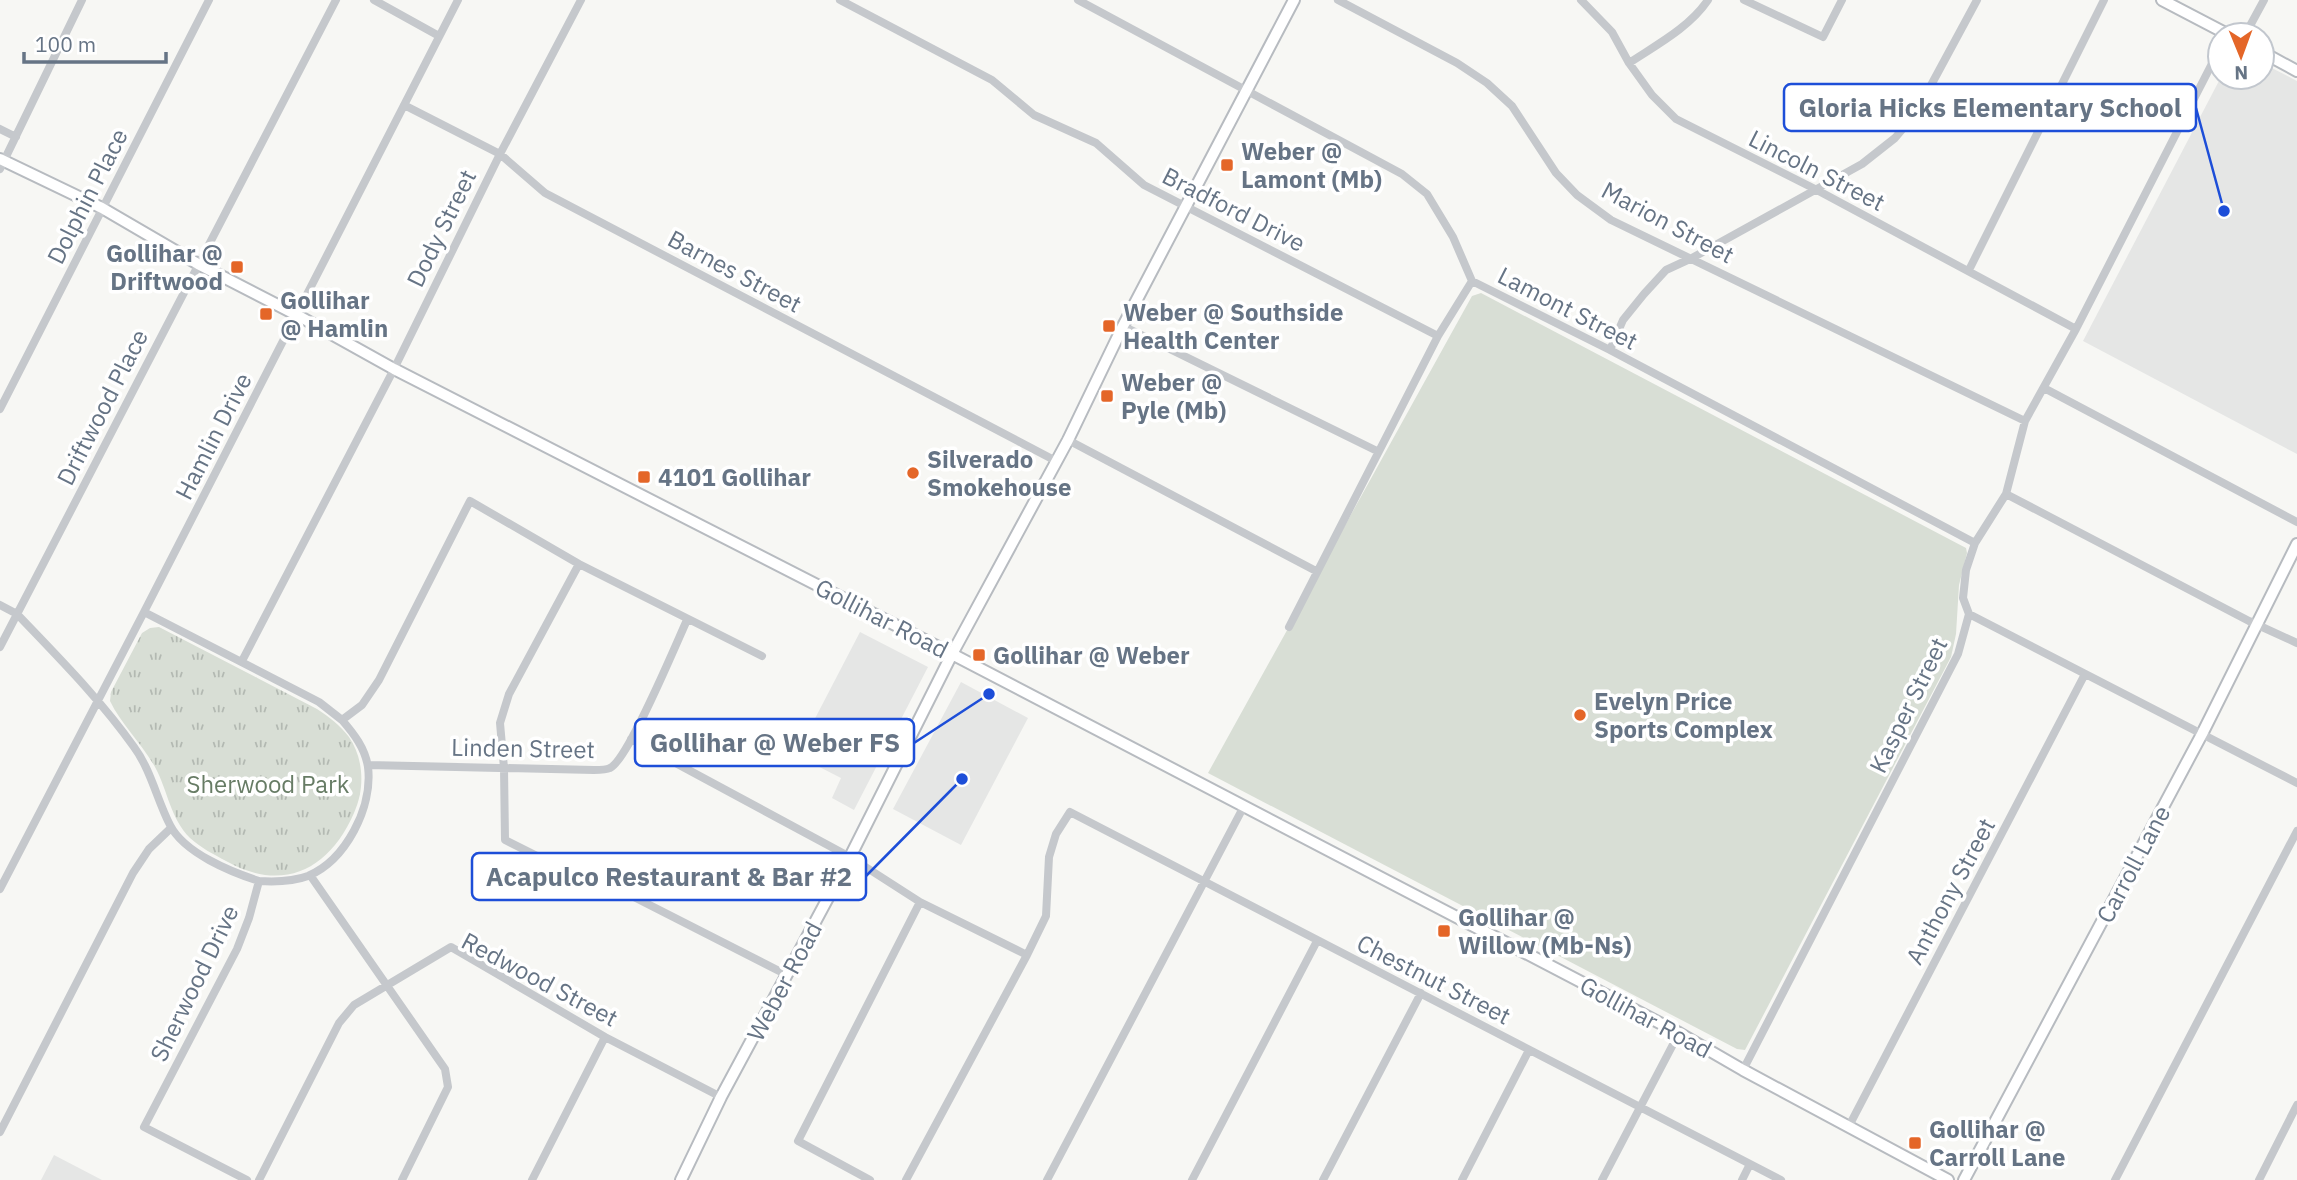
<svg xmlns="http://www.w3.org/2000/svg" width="2297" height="1180" font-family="'IBM Plex Sans',sans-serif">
<defs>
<pattern id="park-tufts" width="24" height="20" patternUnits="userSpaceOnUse" patternTransform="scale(1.75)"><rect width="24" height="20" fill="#d8ded5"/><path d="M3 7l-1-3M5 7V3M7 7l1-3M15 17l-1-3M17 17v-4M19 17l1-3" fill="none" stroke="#b3b9b2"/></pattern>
</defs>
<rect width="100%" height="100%" fill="#f7f7f4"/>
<path fill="#e5e6e5" d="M 2262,63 L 2297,81 L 2297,454 L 2083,341 L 2221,77 L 2262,77 Z
M 860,632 L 928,667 L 854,810 L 832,798 L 841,778 L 796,755 Z
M 961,682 L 1028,718 L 961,845 L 893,809 Z
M 54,1155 L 102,1180 L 41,1180 Z"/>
<path fill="url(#park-tufts)" d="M 159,627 L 317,709 C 329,717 340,725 349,737 C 364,759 365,789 354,813 C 329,870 283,893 226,861 C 213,854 201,848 190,838 C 170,818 168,791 155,767 C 142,744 121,724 110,701 L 111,692 L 142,633 L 150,628 Z"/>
<path fill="#d8ded5" d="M 1481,293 L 1966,548 L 1967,553 L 1959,585 L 1956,634 L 1951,657 L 1745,1050 L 1737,1049 L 1208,773 L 1472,296 Z"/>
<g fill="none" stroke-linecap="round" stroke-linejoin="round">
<defs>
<path id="secondary" d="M 2162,0 L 2229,35
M 2262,52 L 2297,71
M 0,159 L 102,208 L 198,264 L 297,315 L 394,369 L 952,654 L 1679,1033 L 1743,1070 L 1948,1180
M 681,1180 L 721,1097 L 850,857 L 952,654 L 1068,440 L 1123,326 L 1294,0
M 1964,1180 L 2202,734 L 2297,544"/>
</defs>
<use href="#secondary" stroke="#b7bbc0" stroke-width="14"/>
<path stroke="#c5c8cc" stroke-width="8" d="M 374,0 L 439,36
M 840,0 L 992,80 L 1034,115 L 1096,143 L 1144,185 L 1438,336
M 1078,0 L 1402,174 L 1427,194 L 1453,237 L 1472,281 L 1610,350 L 1975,543
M 1338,0 L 1457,63 L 1487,83 L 1512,106 L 1556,173 L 1577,195 L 1611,220 L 2025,421
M 1581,0 L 1612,32 L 1629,63 L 1652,95 L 1676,119 L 1815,189 L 2076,329
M 1744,0 L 1823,37 L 1842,0
M 2245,35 L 2264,0
M 1629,63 C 1656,45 1689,28 1708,0
M 404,105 L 500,154 L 545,193 L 1056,461
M 0,129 L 16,137
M 0,169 L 82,0
M 1969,270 L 2104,0
M 1123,326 L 1377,451
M 1610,350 L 1623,320 L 1644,294 L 1666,270 L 1692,258 L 1862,164 L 1895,138 L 1916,113 L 1977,0
M 2044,388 L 2297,522
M 0,409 L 209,0
M 1068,440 L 1316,571
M 2006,494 L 2249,621 L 2297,643
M 579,564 L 509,694 L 500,723 L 504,768 L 505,840 L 597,886 L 628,894 L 787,975
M 0,605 L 17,614 C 58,657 100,699 134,747 C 151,770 157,800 170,825 C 184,853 231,872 259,881
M 144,612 L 319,702 L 342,720
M 1969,614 L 2297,783
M 1289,627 L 1438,336 L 1472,281
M 0,647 L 336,0
M 242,661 L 394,369 L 500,154 L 581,0
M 631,739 L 850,857 L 920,902 L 1027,955
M 368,765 L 594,770 C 598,770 606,770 610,768 C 628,760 676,644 687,620
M 310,875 L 445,1069 L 448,1087 L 402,1180
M 0,889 L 144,612 L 458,0
M 1743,1070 L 1958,654 L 1969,614 L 1963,598 L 1966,570 L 1975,543 L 2006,494 L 2025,421 L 2076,329 L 2220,48
M 1849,1126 L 2085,674
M 0,1132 L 133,873 L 149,849 L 171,828
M 247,1180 L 144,1127 L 237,949 L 249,918 L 259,881 C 276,882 292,882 308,876 C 346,860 373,807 368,767 C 365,748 354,734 342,720 L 362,705 L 379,680 L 470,501 L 579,564 L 762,656
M 259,1180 L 339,1023 L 354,1005 L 451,947 L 605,1037 L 721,1097
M 532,1180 L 605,1037
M 870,1180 L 798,1141 L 920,902
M 906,1180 L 1027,955 L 1046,916 L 1049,857 L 1056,834 L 1070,812 L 1781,1180
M 1047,1180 L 1244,806
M 1192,1180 L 1317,941
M 1323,1180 L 1421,993
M 1462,1180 L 1529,1050
M 1602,1180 L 1679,1033
M 1742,1180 L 1750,1164
M 2115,1180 L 2297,831
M 2259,1180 L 2297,1105"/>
<use href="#secondary" stroke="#fff" stroke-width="10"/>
</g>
<g fill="#e46628" stroke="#fff" stroke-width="2.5">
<rect x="1220" y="158" width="14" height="14" rx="3.5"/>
<rect x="230" y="260" width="14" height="14" rx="3.5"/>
<rect x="259" y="307" width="14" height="14" rx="3.5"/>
<rect x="1102" y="319" width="14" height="14" rx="3.5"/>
<rect x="1100" y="389" width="14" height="14" rx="3.5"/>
<circle cx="913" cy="473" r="7"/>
<rect x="637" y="470" width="14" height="14" rx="3.5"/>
<rect x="972" y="648" width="14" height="14" rx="3.5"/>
<circle cx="1580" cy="715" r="7"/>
<rect x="1437" y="924" width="14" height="14" rx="3.5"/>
<rect x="1908" y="1136" width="14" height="14" rx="3.5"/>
</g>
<g text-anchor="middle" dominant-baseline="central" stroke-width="7" stroke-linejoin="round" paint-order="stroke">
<g font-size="24" font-weight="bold" fill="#667485" stroke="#fff" text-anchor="start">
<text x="1241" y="151">Weber @<tspan x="1241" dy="28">Lamont (Mb)</tspan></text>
<text x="223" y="253" text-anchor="end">Gollihar @<tspan x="223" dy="28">Driftwood</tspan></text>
<text x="280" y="300">Gollihar<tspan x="280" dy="28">@ Hamlin</tspan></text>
<text x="1123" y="312">Weber @ Southside<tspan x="1123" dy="28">Health Center</tspan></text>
<text x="1121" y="382">Weber @<tspan x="1121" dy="28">Pyle (Mb)</tspan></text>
<text x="927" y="459">Silverado<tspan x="927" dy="28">Smokehouse</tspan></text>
<text x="658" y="477">4101 Gollihar</text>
<text x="993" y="655">Gollihar @ Weber</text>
<text x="1594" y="701">Evelyn Price<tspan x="1594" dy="28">Sports Complex</tspan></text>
<text x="1458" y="917">Gollihar @<tspan x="1458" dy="28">Willow (Mb-Ns)</tspan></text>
<text x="1929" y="1129">Gollihar @<tspan x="1929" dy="28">Carroll Lane</tspan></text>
</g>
<g font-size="24" fill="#667485" stroke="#fff">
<text transform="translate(1817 170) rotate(27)">Lincoln Street</text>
<text transform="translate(87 196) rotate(-63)">Dolphin Place</text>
<text transform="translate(1234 209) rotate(27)">Bradford Drive</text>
<text transform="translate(1668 222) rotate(28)">Marion Street</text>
<text transform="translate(441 228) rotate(-64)">Dody Street</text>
<text transform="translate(735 271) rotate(28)">Barnes Street</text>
<text transform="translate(1568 308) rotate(27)">Lamont Street</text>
<text transform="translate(102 407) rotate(-63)">Driftwood Place</text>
<text transform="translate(213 436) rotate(-63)">Hamlin Drive</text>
<text transform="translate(882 618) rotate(27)">Gollihar Road</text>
<text transform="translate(1908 705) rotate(-64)">Kasper Street</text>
<text transform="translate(523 748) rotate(1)">Linden Street</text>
<text transform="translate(2133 864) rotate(-62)">Carroll Lane</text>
<text transform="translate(1950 891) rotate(-62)">Anthony Street</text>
<text transform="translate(540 979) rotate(28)">Redwood Street</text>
<text transform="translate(1434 979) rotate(27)">Chestnut Street</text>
<text transform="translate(784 981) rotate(-62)">Weber Road</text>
<text transform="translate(194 983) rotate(-64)">Sherwood Drive</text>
<text transform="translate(1646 1017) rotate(28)">Gollihar Road</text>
</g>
<g font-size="24" fill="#677c65" stroke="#fff">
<text x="268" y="784">Sherwood Park</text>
</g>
</g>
<path fill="none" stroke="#1d4ed8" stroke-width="2.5" d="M2224 211L2196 108M989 694L914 743M962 779L866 876"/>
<g fill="#1d4ed8" stroke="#fff" stroke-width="2.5">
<circle cx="2224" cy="211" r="7"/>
<circle cx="989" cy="694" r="7"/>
<circle cx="962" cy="779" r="7"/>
</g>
<g fill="#fff" stroke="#1d4ed8" stroke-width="2.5">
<rect x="1784" y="84" width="412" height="47" rx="7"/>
<rect x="635" y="719" width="279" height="47" rx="7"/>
<rect x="472" y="853" width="394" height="47" rx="7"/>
</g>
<g font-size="26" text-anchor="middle" font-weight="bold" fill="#667485">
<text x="1990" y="117">Gloria Hicks Elementary School</text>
<text x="775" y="752">Gollihar @ Weber FS</text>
<text x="669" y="886">Acapulco Restaurant &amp; Bar #2</text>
</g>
<g transform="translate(2241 56) rotate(179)"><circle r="33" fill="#ffffff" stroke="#c2c7ce" stroke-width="2"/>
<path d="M0-5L12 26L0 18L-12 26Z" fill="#e46628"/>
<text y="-10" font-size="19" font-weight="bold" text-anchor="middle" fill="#667485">N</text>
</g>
<path d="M24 52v10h142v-10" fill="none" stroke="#667485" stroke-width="3.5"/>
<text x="35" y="52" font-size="21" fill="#667485" stroke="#ffffff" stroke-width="5" paint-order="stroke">100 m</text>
</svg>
